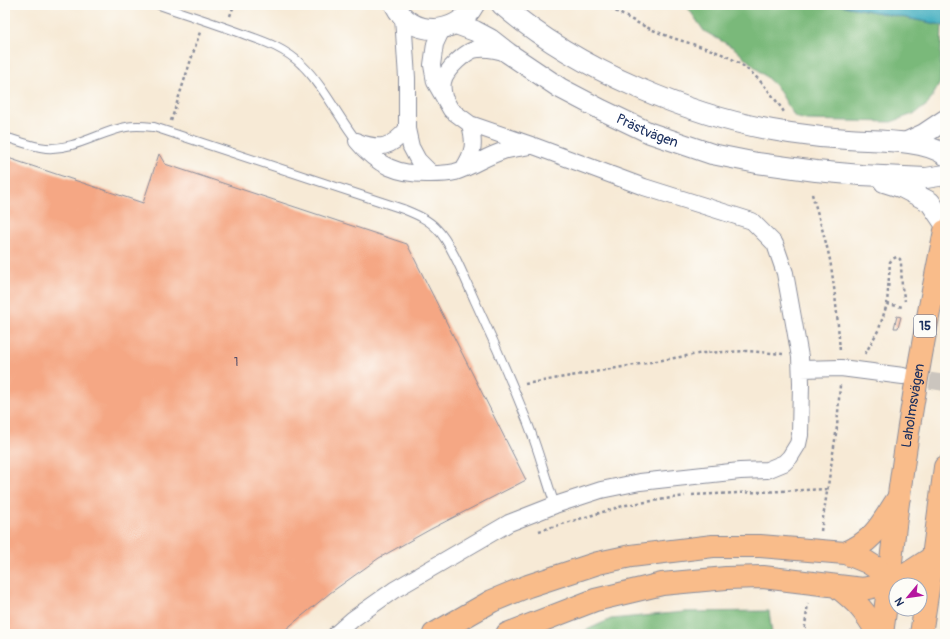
<svg xmlns="http://www.w3.org/2000/svg" width="950" height="639" font-family="Pangolin,sans-serif">
<rect width="100%" height="100%" fill="#fdfcf7"/>
<filter id="ink" filterUnits="userSpaceOnUse"><feTurbulence type="fractalNoise" baseFrequency=".025" numOctaves="2"/><feDisplacementMap in="SourceGraphic" scale="8" xChannelSelector="R" yChannelSelector="G"/><feConvolveMatrix kernelMatrix="1 2 1 2 8 2 1 2 1" color-interpolation-filters="sRGB"/></filter>
<filter id="wash" filterUnits="userSpaceOnUse"><feTurbulence type="fractalNoise" baseFrequency=".012" numOctaves="4" result="noise"/><feDisplacementMap in="SourceGraphic" scale="16" xChannelSelector="R" yChannelSelector="G"/><feGaussianBlur stdDeviation="0.9" result="paint"/><feColorMatrix in="noise" values="0 0 0 0 0 0 0 0 0 0 0 0 0 0 0 0 0 1.4 0 .05"/><feComposite in="paint" operator="in"/></filter>
<g filter="url(#wash)">
<rect width="100%" height="100%" fill="#f7ead6"/>
<path fill="#7ab97a" stroke="#4a746c" d="M 686,5 L 839,5 L 942,25 L 940,83 L 928,104 L 916,113 L 891,122 L 806,120 L 795,117 L 777,87 L 734,48 L 704,31 Z
M 769,611 L 772,634 L 578,634 L 611,619 L 684,612 Z"/>
<path fill="#42aec0" stroke="#2e6e8f" d="M 839,5 L 945,5 L 945,27 L 942,25 Z"/>
<g id="blocks">
<path fill="#f5a784" d="M 159,154 L 165,164 L 407,244 L 526,480 L 431,529 L 379,558 L 330,593 L 280,634 L 126,634 L 123,633 L 123,634 L 5,634 L 5,157 L 143,203 Z
M 897,316 L 901,317 L 898,328 L 894,328 Z"/>
</g>
</g>
<g filter="url(#ink)">
<use href="#blocks" fill-opacity="0" stroke="#898c9a" stroke-width="1"/>
<g fill="none" stroke-linecap="round" stroke-linejoin="round">
<path stroke="#cbc5be" stroke-width="16" stroke-dasharray="16 8" stroke-linecap="butt" d="M 906,377 L 945,383"/>
<defs>
<path id="service" d="M 159,5 C 188,15 217,24 246,35 C 266,42 286,49 302,65 C 323,85 339,118 357,141
M 5,137 C 18,141 33,147 46,148 C 75,150 99,132 126,127 C 135,125 144,126 154,127 L 403,209 C 415,214 428,219 437,229 C 451,243 465,279 474,299 C 492,337 509,376 525,416 C 537,445 545,476 555,505"/>
<path id="minor" d="M 403,17 L 407,78 L 407,129 L 411,147 L 418,160 L 432,174
M 444,97 C 443,92 442,86 443,82 C 445,70 467,49 479,49 C 488,48 497,50 507,53
M 357,141 C 377,166 399,175 430,174 C 439,174 447,174 455,172 C 472,167 486,156 503,151 C 512,148 521,148 531,146
M 358,142 C 380,150 391,148 407,129
M 463,169 C 474,152 475,144 470,124
M 801,369 L 841,368 L 903,376
M 336,634 L 353,619 L 394,590 L 509,523 L 555,505 L 601,490 L 640,482 L 740,471 L 767,470 L 784,463 L 790,457 L 798,444 L 800,435 L 801,383 L 800,357 L 785,273 L 775,244 L 752,221 L 644,187 L 534,146 L 470,124 L 451,110 L 435,82 L 432,65 L 435,44 L 442,29"/>
<g id="tertiary">
<path d="M 395,5 C 411,38 457,36 474,5"/>
<path d="M 502,5 C 576,69 694,119 790,133 C 809,136 828,138 848,139 C 874,141 924,139 945,155"/>
<path id="s1" d="M 456,24 L 475,31 L 490,39 L 508,53 L 560,88 L 602,110 L 650,133 L 712,154 L 757,163 L 816,171 L 861,175 L 926,178 L 945,175"/>
<path d="M 907,142 L 924,134 L 945,120"/>
<path d="M 884,182 L 903,188 L 930,202 L 945,224"/>
</g>
<g id="primary">
<path d="M 933,557 L 945,467"/>
<path id="s2" d="M 889,582 C 900,464 921,347 945,231"/>
</g>
<path id="trunk" d="M 882,634 L 889,582
M 921,634 L 933,557"/>
<path id="motorway" d="M 845,553 C 875,541 882,522 899,497
M 836,586 C 857,602 865,611 878,634
M 434,634 L 492,601 L 528,586 L 598,563 L 631,556 L 713,546 L 760,546 L 845,553 L 867,562 L 878,569 L 889,582
M 507,634 L 595,600 L 662,584 L 726,578 L 763,577 L 863,589 L 881,585 L 907,574 L 933,557"/>
</defs>
<use href="#service" stroke="#898c9a" stroke-width="10"/>
<use href="#minor" stroke="#898c9a" stroke-width="18"/>
<use href="#tertiary" stroke="#898c9a" stroke-width="22"/>
<use href="#primary" stroke="#898c9a" stroke-width="24"/>
<use href="#trunk" stroke="#898c9a" stroke-width="24"/>
<use href="#motorway" stroke="#898c9a" stroke-width="24"/>
<path stroke="#898c9a" stroke-width="2.5" stroke-dasharray="3 3" stroke-linecap="butt" d="M 605,5 C 624,16 644,27 665,35 C 685,43 708,47 728,57 C 752,68 770,91 784,112
M 230,16 L 234,5
M 171,121 L 200,32
M 812,194 C 818,215 825,237 830,260 C 835,290 838,321 840,352
M 887,304 L 903,307
M 865,354 L 879,329 L 887,304 L 890,262 C 892,259 894,258 897,257 L 900,259 L 901,263 L 902,288 L 905,301
M 525,384 L 703,353 L 747,351 L 783,354
M 692,495 L 827,489
M 539,531 L 626,505 L 685,496
M 821,531 L 837,427 L 840,385
M 804,634 L 808,603"/>
<use href="#service" stroke="#fff" stroke-width="8"/>
<use href="#minor" stroke="#fff" stroke-width="16"/>
<use href="#tertiary" stroke="#fff" stroke-width="20"/>
<use href="#primary" stroke="#f9bc8a" stroke-width="22"/>
<use href="#trunk" stroke="#f9bc8a" stroke-width="22"/>
<use href="#motorway" stroke="#f9bc8a" stroke-width="22"/>
</g>
</g>
<g text-anchor="middle" dominant-baseline="central" stroke-width="3" stroke-linejoin="round" paint-order="stroke">
<g font-size="12" fill="#524d68">
<text x="236" y="362">1</text>
</g>
<rect fill="#fdfcf7" stroke="#5f6c8c" stroke-width="1" x="914" y="315" width="22" height="22" rx="3"/>
<g font-size="13" font-weight="bold" fill="#1b2f5e">
<text x="925" y="326">15</text>
</g>
<g font-size="14" fill="#1b2f5e" stroke="#fdfcf7">
<text stroke="none"><textPath href="#s1" startOffset="220">Prästvägen</textPath></text>
<text stroke="none"><textPath href="#s2" startOffset="178">Laholmsvägen</textPath></text>
</g>
</g>
<rect width="950" height="639" fill="none" stroke="#fdfcf7" stroke-width="20"/>
<g transform="translate(908 597) rotate(241)"><circle r="19" fill="#fdfcf7" stroke="#a3aaba"/>
<path d="M0-3L7 15L0 10L-7 15Z" fill="#b5179e"/>
<text y="-6" font-size="11" font-weight="bold" text-anchor="middle" fill="#1b2f5e">N</text>
</g>
</svg>
